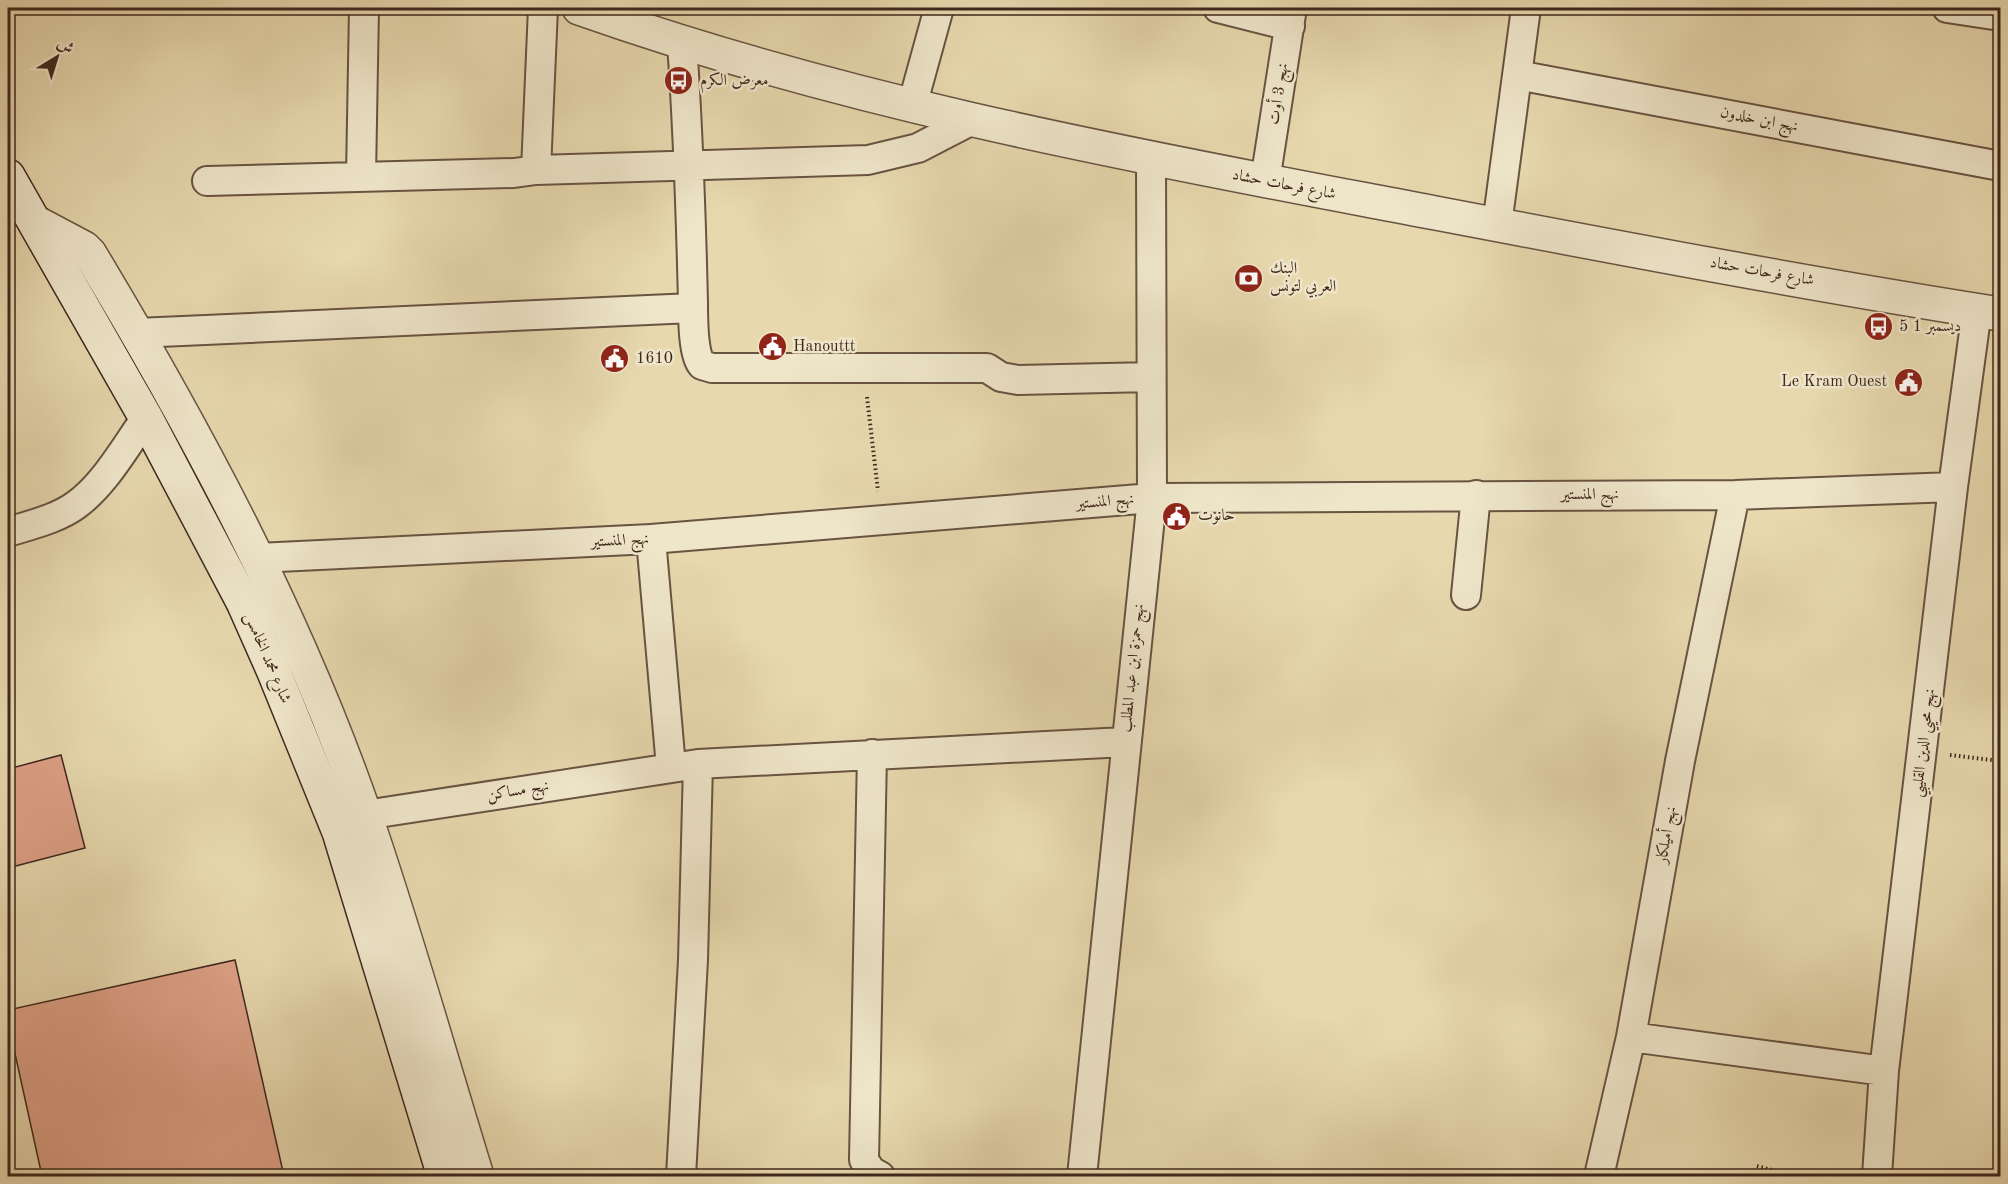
<svg xmlns="http://www.w3.org/2000/svg" width="2008" height="1184" font-family="'Old Standard TT',Amiri,serif">
<rect width="100%" height="100%" fill="#e7d8ae"/>
<filter id="stains"><feTurbulence type="fractalNoise" baseFrequency=".00333" numOctaves="4"/><feColorMatrix values="0 0 0 0 .2 0 0 0 0 .09 0 0 0 0 .02 0 0 0 .5 -.17"/></filter>
<radialGradient id="worn" r=".72"><stop offset=".6" stop-color="#630" stop-opacity="0"/><stop offset="1" stop-color="#630" stop-opacity=".3"/></radialGradient>
<path fill="#dea187" stroke="#3f271e" stroke-width="1.5" d="M 61,755 L 85,848 L 8,868 L 8,769 Z
M 235,960 L 284,1176 L 42,1176 L 8,1022 L 8,1010 Z"/>
<g fill="none" stroke-linecap="round" stroke-linejoin="round">
<defs>
<path id="minor" d="M 1218,8 L 1290,26
M 1947,8 L 2000,16
M 682,43 C 688,130 691,216 693,303 C 693,317 693,356 702,365 L 712,368 L 987,368 L 1001,377 L 1018,380 L 1151,377
M 1517,75 L 2000,166
M 912,106 L 939,8
M 536,170 L 543,8
M 361,176 L 364,8
M 207,181 L 514,173 L 536,170 L 868,160 L 918,148 L 974,119
M 1265,181 L 1292,8
M 1497,225 L 1526,8
M 137,333 L 693,308
M 8,532 C 30,525 57,519 76,505 C 105,484 125,447 146,418
M 651,539 L 671,767
M 258,558 L 651,539 L 1152,498 L 1735,495 L 1953,487
M 1466,595 L 1476,495
M 872,754 L 864,1160 L 871,1171 L 880,1176
M 365,815 L 698,764 L 1125,742
M 1631,1037 L 1884,1071
M 681,1176 L 693,960 L 698,764
M 1082,1176 L 1152,498 L 1151,159
M 1599,1176 L 1631,1037 L 1680,761 L 1735,495
M 1877,1176 L 1884,1071 L 1953,487 L 1977,310"/>
<path id="tertiary" d="M 579,8 C 834,98 1102,150 1367,200 C 1578,240 1789,281 2000,314
M 35,222 L 84,248 L 90,254 C 197,432 297,618 365,815 C 406,934 440,1056 477,1176"/>
<path id="secondary" d="M 8,176 L 146,418 L 243,602 L 274,672 L 339,832 L 444,1176"/>
</defs>
<use href="#minor" stroke="#695342" stroke-width="32"/>
<use href="#tertiary" stroke="#695342" stroke-width="36"/>
<use href="#secondary" stroke="#3f271e" stroke-width="36"/>
<path stroke="#3f271e" stroke-width="4" stroke-dasharray="1.5 3" stroke-linecap="butt" d="M 867,397 L 878,491
M 1950,755 L 2000,761
M 1757,1166 L 1794,1176"/>
<use href="#minor" stroke="#efe6ca" stroke-width="28"/>
<use href="#tertiary" stroke="#efe6ca" stroke-width="33"/>
<use href="#secondary" stroke="#efe6ca" stroke-width="33"/>
</g>
<defs>
<symbol id="bus-disc" viewBox="-11 -11 22 22"><circle r="9.5" fill="#8f2418" stroke="#efe6ca"/><path d="M-5-6H5V4H4V6H2V4H-2V6H-4V4H-5ZM-3.5-4V0h7V-4ZM-3.5 1.2v1.5H-2V1.2ZM2 1.2v1.5H3.5V1.2Z" fill="#fff"/></symbol>
<symbol id="bank-disc" viewBox="-11 -11 22 22"><circle r="9.5" fill="#8f2418" stroke="#efe6ca"/><path d="M-6-4H6V4H-6ZM0-2.3a2.3 2.3 0 1 0 0 4.6a2.3 2.3 0 1 0 0-4.6Z" fill="#fff"/></symbol>
<symbol id="civic-disc" viewBox="-11 -11 22 22"><circle r="9.5" fill="#8f2418" stroke="#efe6ca"/><path d="M-.6-6.5H3V-4.5H.6V-3L4-1V1h2V6H-6V1h2V-1L-.6-3ZM-1.2 2.5V6h2.4V2.5Z" fill="#fff"/></symbol>
</defs>
<g fill-rule="evenodd">
<use href="#bus-disc" x="662" y="64" width="33" height="33"/>
<use href="#bank-disc" x="1232" y="262" width="33" height="33"/>
<use href="#bus-disc" x="1862" y="310" width="33" height="33"/>
<use href="#civic-disc" x="756" y="330" width="33" height="33"/>
<use href="#civic-disc" x="598" y="342" width="33" height="33"/>
<use href="#civic-disc" x="1892" y="366" width="33" height="33"/>
<use href="#civic-disc" x="1160" y="500" width="33" height="33"/>
</g>
<g text-anchor="middle" dominant-baseline="central" stroke-width="5" stroke-linejoin="round" paint-order="stroke">
<g font-size="16" fill="#3f271e" stroke="#efe6ca" text-anchor="start">
<text x="700" y="81">معرض الكرم</text>
<text x="1270" y="269">البنك<tspan x="1270" dy="18">العربي لتونس</tspan></text>
<text x="1899" y="327">5 ديسمبر 1</text>
<text x="793" y="347">Hanouttt</text>
<text x="636" y="359">1610</text>
<text x="1887" y="382" text-anchor="end">Le Kram Ouest</text>
<text x="1198" y="516">حانوت</text>
</g>
<g font-size="16" fill="#3f271e" stroke="#efe6ca">
<text transform="translate(1279 94) rotate(-81)">نهج 3 أوت</text>
<text transform="translate(1759 120) rotate(11)">نهج ابن خلدون</text>
<text transform="translate(1284 185) rotate(11)">شارع فرحات حشاد</text>
<text transform="translate(1762 272) rotate(10)">شارع فرحات حشاد</text>
<text x="1590" y="495">نهج المنستير</text>
<text transform="translate(1105 502) rotate(-5)">نهج المنستير</text>
<text transform="translate(620 541) rotate(-3)">نهج المنستير</text>
<text transform="translate(267 658) rotate(67)">شارع محمد الخامس</text>
<text transform="translate(1133 668) rotate(-84)">نهج حمزة ابن عبد المطلب</text>
<text transform="translate(1924 743) rotate(-83)">نهج محيي الدين القليبي</text>
<text transform="translate(518 791) rotate(-9)">نهج مساكن</text>
<text transform="translate(1667 835) rotate(-80)">نهج أميلكار</text>
</g>
</g>
<rect width="2008" height="1184" fill="none" stroke="#e7d8ae" stroke-width="30"/>
<rect x="9" y="9" width="1990" height="1166" fill="none" stroke="#3f271e" stroke-width="3"/>
<rect x="15" y="15" width="1978" height="1154" fill="none" stroke="#3f271e" stroke-width="1.5"/>
<g transform="translate(57 57) rotate(38)" stroke="#efe6ca" stroke-width="4.5" paint-order="stroke">
<path d="M0-4.5L10 22L0 15L-10 22Z" fill="#3f271e"/>
<text y="-9" font-size="16" font-weight="bold" text-anchor="middle" fill="#3f271e">ش</text>
</g>
<rect width="100%" height="100%" filter="url(#stains)"/>
<rect width="100%" height="100%" fill="url(#worn)"/>
</svg>
